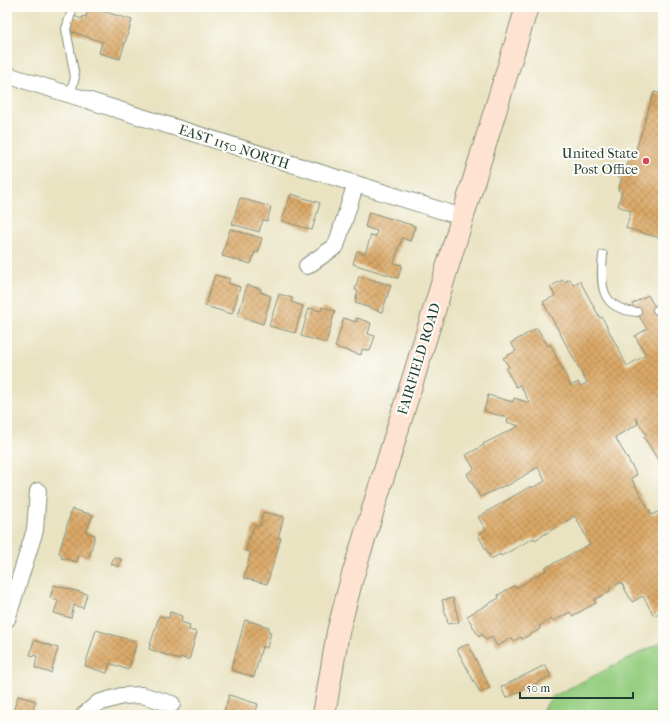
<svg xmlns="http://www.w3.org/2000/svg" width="670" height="722" font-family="'IM FELL French Canon',serif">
<defs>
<pattern id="building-cross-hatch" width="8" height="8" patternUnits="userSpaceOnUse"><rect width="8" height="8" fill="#dba967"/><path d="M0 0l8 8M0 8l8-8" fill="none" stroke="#b18b56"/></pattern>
</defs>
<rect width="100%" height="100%" fill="#fdfcf7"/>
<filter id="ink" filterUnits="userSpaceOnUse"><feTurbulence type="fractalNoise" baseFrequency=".025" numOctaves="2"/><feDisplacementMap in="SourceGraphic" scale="8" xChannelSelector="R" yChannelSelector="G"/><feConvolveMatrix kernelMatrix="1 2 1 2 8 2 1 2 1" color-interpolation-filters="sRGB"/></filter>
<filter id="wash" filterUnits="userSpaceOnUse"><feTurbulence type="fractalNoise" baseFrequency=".012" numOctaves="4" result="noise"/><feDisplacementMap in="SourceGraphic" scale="16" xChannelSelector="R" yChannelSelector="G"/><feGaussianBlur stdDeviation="0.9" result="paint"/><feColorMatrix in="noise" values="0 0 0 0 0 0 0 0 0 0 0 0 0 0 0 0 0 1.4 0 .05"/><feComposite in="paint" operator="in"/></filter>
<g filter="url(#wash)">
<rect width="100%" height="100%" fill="#e9e3c2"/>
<path fill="#96ce81" stroke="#5a865a" d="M 663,641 L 663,715 L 539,715 L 552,697 Z"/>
<g id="blocks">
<path fill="url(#building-cross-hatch)" d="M 89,7 L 132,20 L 120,59 L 99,53 L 102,42 L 70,31 L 74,16 L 82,19 L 83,16 L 86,17 Z
M 654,92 L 663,94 L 663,239 L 626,228 L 631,211 L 618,206 L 622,192 L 618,190 L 622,178 L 618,177 L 620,168 L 626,169 L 631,152 L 635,153 Z
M 291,194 L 320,203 L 312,230 L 282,221 Z
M 240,198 L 271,207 L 267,221 L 263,220 L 259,232 L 232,224 Z
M 369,212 L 415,226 L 410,241 L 402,238 L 394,263 L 402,265 L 398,278 L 353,264 L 357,251 L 365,254 L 371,235 L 376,236 L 377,231 L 365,227 Z
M 230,229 L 262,238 L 258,253 L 255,252 L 251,264 L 222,256 Z
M 215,275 L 230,279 L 228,283 L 240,287 L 232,314 L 205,306 Z
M 359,276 L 391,285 L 382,312 L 355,303 L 358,291 L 355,290 Z
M 570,279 L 573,285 L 580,281 L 600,318 L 602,317 L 627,366 L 646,355 L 635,336 L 647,329 L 632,304 L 648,295 L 663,321 L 663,468 L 644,437 L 647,436 L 636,418 L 638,424 L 615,437 L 637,475 L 631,478 L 652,515 L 663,509 L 663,583 L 658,586 L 663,595 L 663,610 L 654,616 L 643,596 L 632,602 L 621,582 L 609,589 L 610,591 L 594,600 L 596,603 L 572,616 L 570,612 L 554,621 L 552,619 L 539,626 L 540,629 L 522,639 L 521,637 L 514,641 L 512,638 L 497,646 L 492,637 L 486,640 L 482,634 L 479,637 L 467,616 L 499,598 L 498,595 L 514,586 L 516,588 L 546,570 L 545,568 L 590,544 L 575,516 L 535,540 L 534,538 L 501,556 L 500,554 L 491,559 L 478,535 L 486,530 L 478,517 L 531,486 L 532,488 L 545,481 L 538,467 L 507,486 L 506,485 L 480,497 L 467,474 L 474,469 L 466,455 L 484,445 L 483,444 L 519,426 L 507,422 L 508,418 L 484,411 L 488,395 L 513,402 L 514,398 L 530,403 L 520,385 L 516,387 L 506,369 L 509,367 L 503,358 L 516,351 L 511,343 L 537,328 L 548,346 L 550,344 L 571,386 L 578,382 L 580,386 L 587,383 L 543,302 L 555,296 L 550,287 L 562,280 L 564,282 Z
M 247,285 L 261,289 L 260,292 L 271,296 L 263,324 L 238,316 Z
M 279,294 L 292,298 L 291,302 L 303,306 L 295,333 L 269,326 Z
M 322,307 L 335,311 L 326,343 L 301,336 L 309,308 L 321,311 Z
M 344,318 L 356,322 L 357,318 L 371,323 L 368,334 L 375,336 L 370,351 L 362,349 L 361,355 L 335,347 Z
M 72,509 L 93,515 L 86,532 L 95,535 L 89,558 L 79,555 L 77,562 L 61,558 L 62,554 L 59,553 Z
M 263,512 L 284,517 L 278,538 L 281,538 L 267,584 L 244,578 L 251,552 L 245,551 L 254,526 L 260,526 Z
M 114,557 L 121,559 L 119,567 L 111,564 Z
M 54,585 L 87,594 L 83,608 L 74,605 L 71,618 L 54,613 L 58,601 L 50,598 Z
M 453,598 L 459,622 L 448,624 L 442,600 Z
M 170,612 L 182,616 L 181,622 L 190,625 L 189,630 L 197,632 L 189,660 L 180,657 L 180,660 L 149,649 L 159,616 L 169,618 Z
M 245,620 L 269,627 L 268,631 L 271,632 L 267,648 L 262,646 L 254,677 L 231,670 Z
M 96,630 L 137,642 L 128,670 L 110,663 L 107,673 L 85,666 Z
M 34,640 L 58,648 L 51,673 L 35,668 L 37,656 L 30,655 Z
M 468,644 L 490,688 L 480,693 L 457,649 Z
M 545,665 L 551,676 L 506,698 L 501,687 Z
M 229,695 L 258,704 L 255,715 L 223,715 Z
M 18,696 L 36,701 L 31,715 L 12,715 Z"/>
</g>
</g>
<g filter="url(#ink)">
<use href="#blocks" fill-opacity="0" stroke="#84907b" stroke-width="1"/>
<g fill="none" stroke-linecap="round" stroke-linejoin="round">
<defs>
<path id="lane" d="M 70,95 L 75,77 L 66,29 L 73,7
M 603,255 C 600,285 600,309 637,312
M 657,310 L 663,305"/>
<path id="street" d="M 7,75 L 462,217
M 307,266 L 336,246 L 355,186
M 7,619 L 35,530 L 38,491
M 84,715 L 98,703 L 122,696 L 142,695 L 172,704"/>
<path id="secondary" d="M 324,715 L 338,632 L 352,578 L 527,7"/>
</defs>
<use href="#lane" stroke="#84907b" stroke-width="10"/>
<use href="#street" stroke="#84907b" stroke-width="18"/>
<use href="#secondary" stroke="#84907b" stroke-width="24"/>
<use href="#lane" stroke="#fff" stroke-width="8"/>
<use href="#street" stroke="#fff" stroke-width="16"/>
<use href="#secondary" stroke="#fee3d2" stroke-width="22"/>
</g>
</g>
<circle fill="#d1495b" stroke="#fdfcf7" stroke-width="1.5" cx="646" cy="161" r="4"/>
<g text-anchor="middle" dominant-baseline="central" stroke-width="4" stroke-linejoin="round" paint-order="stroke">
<g font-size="14" fill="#1f3d34" stroke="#fdfcf7">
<text transform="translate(234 147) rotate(18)">EAST 1150 NORTH</text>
<text transform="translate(419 359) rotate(-73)">FAIRFIELD ROAD</text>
</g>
<g font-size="14" fill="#1f3d34" stroke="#fdfcf7" text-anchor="end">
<text x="638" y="153">United State<tspan x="638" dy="16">Post Office</tspan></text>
</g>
</g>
<rect width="670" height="722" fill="none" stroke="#fdfcf7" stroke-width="24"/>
<path d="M520 692v6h113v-6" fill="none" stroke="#1f3d34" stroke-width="2"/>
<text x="526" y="692" font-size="12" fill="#1f3d34" stroke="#fdfcf7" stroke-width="3" paint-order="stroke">50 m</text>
</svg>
